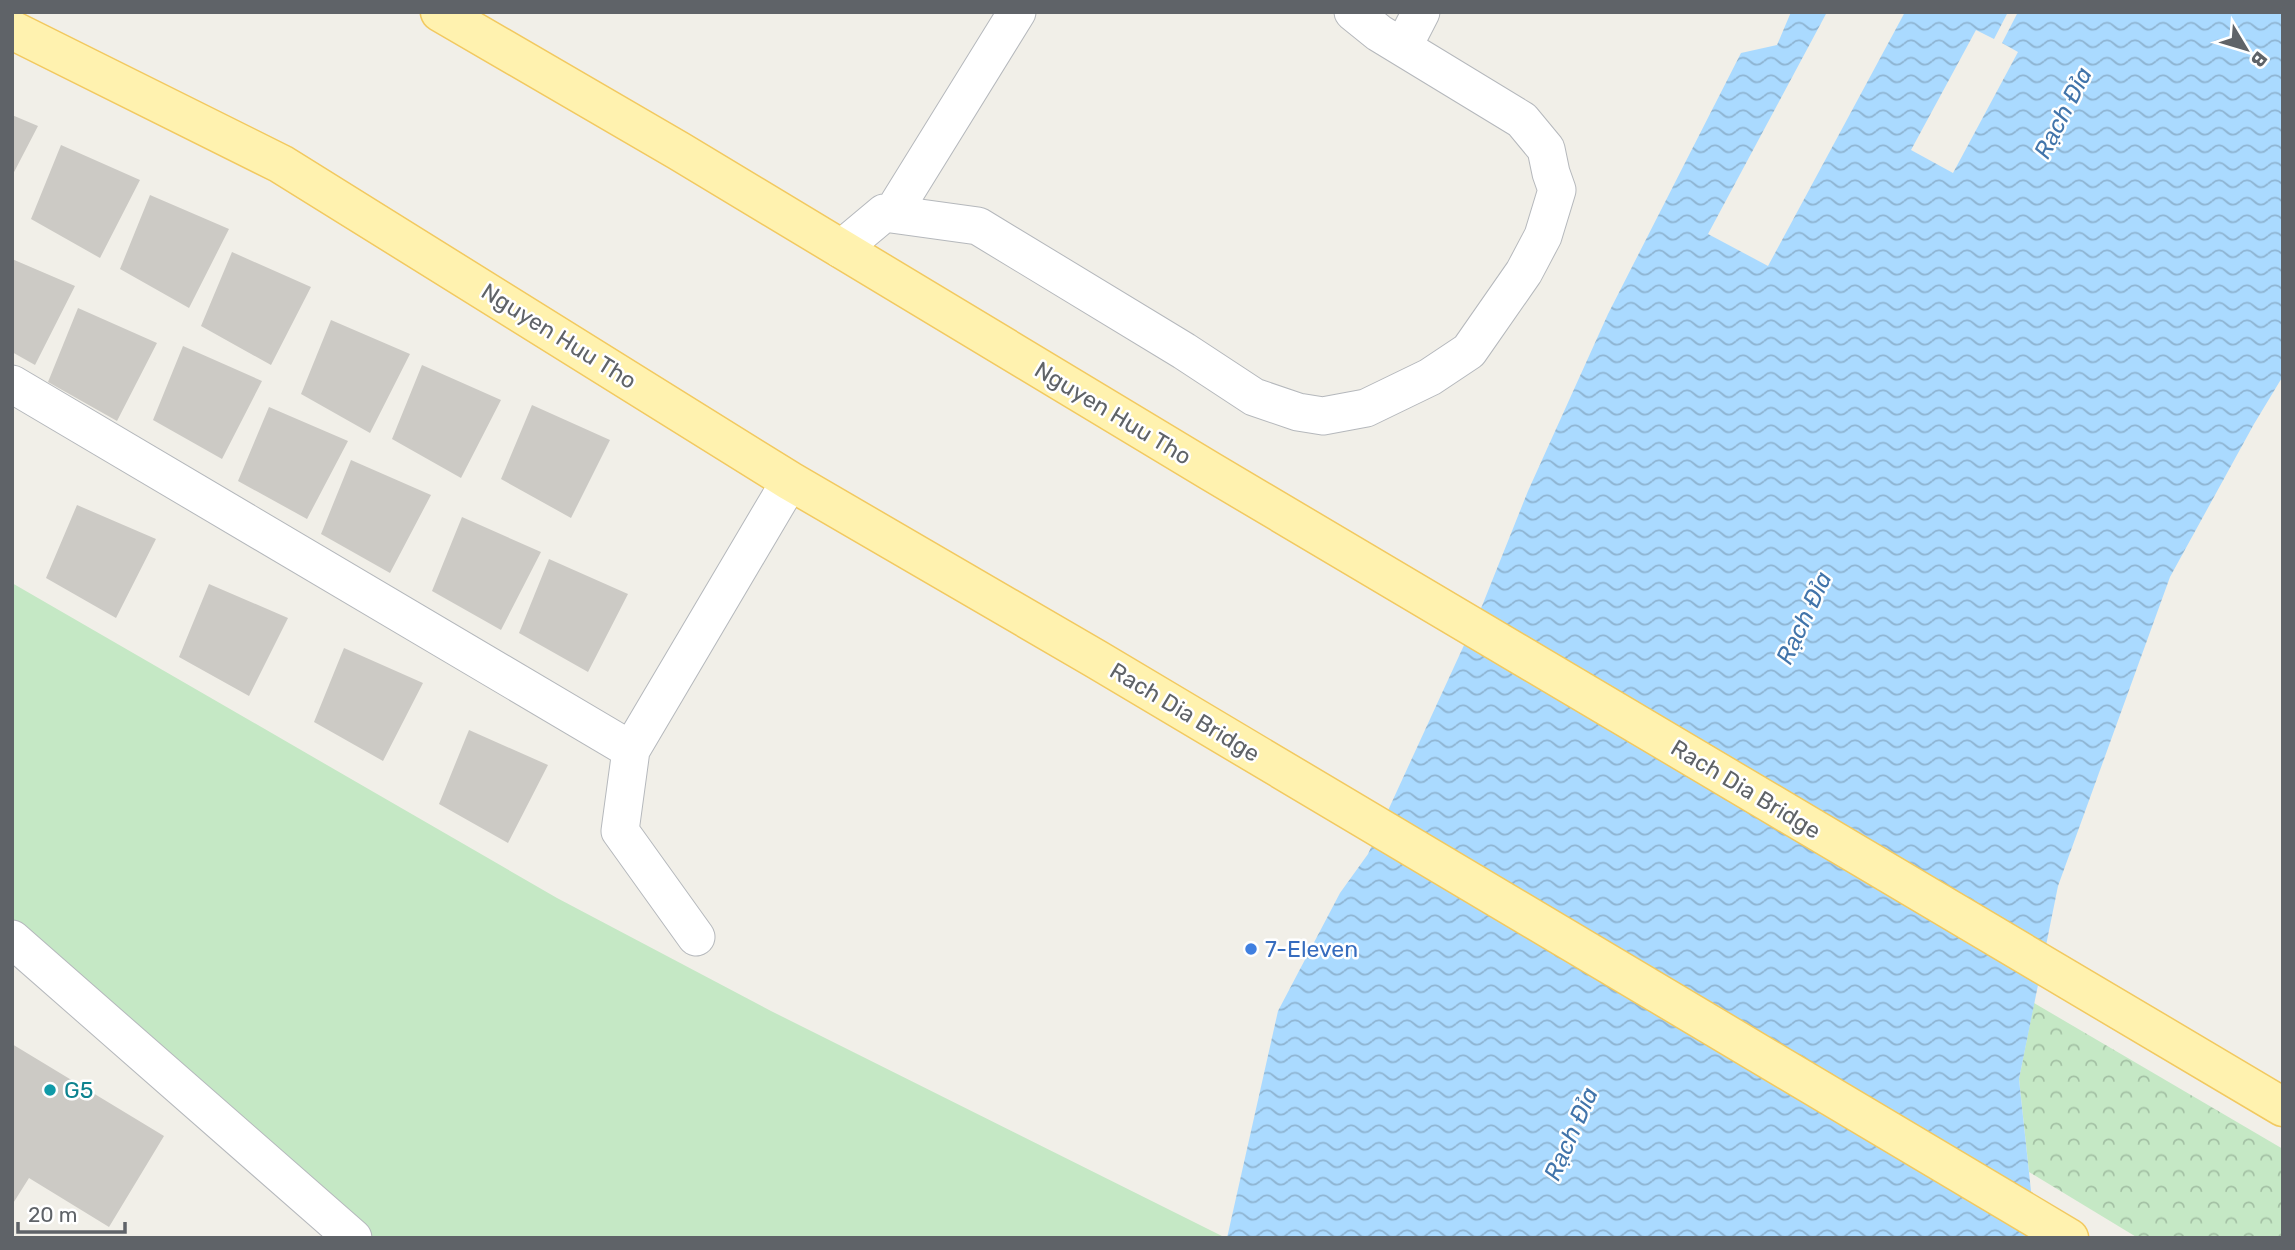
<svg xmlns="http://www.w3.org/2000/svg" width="2295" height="1250" font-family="Rubik,sans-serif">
<defs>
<pattern id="park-crowns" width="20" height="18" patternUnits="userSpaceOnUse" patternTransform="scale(1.75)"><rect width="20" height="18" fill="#c5e8c5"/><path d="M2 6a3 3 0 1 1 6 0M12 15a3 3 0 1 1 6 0" fill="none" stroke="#a3c0a4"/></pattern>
<pattern id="water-waves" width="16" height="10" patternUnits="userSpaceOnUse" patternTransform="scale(1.75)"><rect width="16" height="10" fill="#aadaff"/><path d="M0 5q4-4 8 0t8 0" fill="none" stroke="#8eb4d2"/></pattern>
</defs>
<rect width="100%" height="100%" fill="#f1efe8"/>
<path fill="#c5e8c5" d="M 12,583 L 557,898 L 771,1011 L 1226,1238 L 353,1238 L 12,940 Z"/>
<path fill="url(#park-crowns)" d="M 2034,1003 L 2283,1149 L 2283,1238 L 2138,1238 L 2029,1172 L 2019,1079 Z"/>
<path fill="url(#water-waves)" d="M 1791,12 L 2283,12 L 2283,376 L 2254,424 L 2170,577 L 2058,886 L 2019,1079 L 2036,1238 L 1227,1238 L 1278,1011 L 1340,893 L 1368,854 L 1482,606 L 1528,491 L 1608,314 L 1741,53 L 1777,45 Z"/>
<path fill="#f1efe8" d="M 1827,12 L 1905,12 L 1768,266 L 1708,234 Z
M 2008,12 L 2018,12 L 2002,43 L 2018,52 L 1953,173 L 1911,150 L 1976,30 L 1994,39 Z"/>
<path fill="#cccac5" d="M 12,115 L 38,126 L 12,176 Z
M 61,145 L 140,180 L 100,258 L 31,219 Z
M 150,195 L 229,229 L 189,308 L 120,269 Z
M 232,252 L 311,287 L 271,365 L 201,326 Z
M 12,259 L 75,286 L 35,365 L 12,352 Z
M 78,308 L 157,343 L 117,421 L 48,382 Z
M 331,320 L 410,354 L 370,433 L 301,394 Z
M 183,346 L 262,381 L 222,459 L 153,420 Z
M 422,365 L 501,400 L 461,478 L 392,439 Z
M 532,405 L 610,440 L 571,518 L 501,479 Z
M 269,407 L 348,441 L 307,519 L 238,481 Z
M 351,460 L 431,495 L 390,573 L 321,534 Z
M 77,505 L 156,539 L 116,618 L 46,578 Z
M 462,517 L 541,552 L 501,630 L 432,591 Z
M 549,559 L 628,594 L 588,672 L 519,633 Z
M 209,584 L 288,618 L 249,696 L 179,657 Z
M 344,648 L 423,683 L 383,761 L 314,722 Z
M 469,730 L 548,765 L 508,843 L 439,804 Z
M 12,1044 L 164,1136 L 109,1227 L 29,1178 L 12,1205 Z"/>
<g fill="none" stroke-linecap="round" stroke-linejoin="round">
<defs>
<path id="minor" d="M 1403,47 L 1421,12
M 892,214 L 1017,12
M 841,249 L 884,213 L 978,226 L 1184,351 L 1254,397 L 1298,412 L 1323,416 L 1366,408 L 1430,377 L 1469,351 L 1524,272 L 1543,236 L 1557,190 L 1551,173 L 1546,149 L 1522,120 L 1379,33 L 1353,12
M 12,384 L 631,750 L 790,481
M 631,750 L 620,831 L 696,937
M 12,939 L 353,1238"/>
<path id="major" d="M 440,12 L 679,151 L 1210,471 L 2283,1107
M 12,30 L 281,164 L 790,481 L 1096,659 L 2069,1238"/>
</defs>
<use href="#minor" stroke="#b5b8bc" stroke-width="39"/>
<use href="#major" stroke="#f2c960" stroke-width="41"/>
<use href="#minor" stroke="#fff" stroke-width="37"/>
<use href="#major" stroke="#fff2af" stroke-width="38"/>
</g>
<circle fill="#3f7fe0" stroke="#fff" stroke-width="2.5" cx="1251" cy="949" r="7"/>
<circle fill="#0f9aa8" stroke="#fff" stroke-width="2.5" cx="50" cy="1090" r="7"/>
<g text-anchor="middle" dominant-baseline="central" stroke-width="5" stroke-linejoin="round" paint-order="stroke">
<g font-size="23" fill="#5f6368" stroke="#fff">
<text transform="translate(559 336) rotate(32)">Nguyen Huu Tho</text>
<text transform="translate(1113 413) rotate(31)">Nguyen Huu Tho</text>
<text transform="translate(1185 712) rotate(31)">Rach Dia Bridge</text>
<text transform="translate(1746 789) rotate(31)">Rach Dia Bridge</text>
</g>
<g font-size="23" fill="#366cbe" stroke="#fff" text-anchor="start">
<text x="1265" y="949">7-Eleven</text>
</g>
<g font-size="23" fill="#0d838f" stroke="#fff" text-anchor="start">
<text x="64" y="1090">G5</text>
</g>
<g font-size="24" font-style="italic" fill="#4174aa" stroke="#fff">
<text transform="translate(2063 113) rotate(-63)">Rạch Đỉa</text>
<text transform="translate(1804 618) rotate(-65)">Rạch Đỉa</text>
<text transform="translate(1571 1134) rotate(-66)">Rạch Đỉa</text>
</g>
</g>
<rect width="2295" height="1250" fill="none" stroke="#5f6368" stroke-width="28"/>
<g transform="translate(2246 49) rotate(128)" stroke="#ffffff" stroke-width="5" paint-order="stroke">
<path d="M0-5L12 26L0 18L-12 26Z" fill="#5f6368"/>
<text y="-10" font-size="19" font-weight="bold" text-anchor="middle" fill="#5f6368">B</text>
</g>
<path d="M18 1222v10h107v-10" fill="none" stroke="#5f6368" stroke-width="3.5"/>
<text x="28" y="1222" font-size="21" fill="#5f6368" stroke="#ffffff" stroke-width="5" paint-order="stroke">20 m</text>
</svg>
